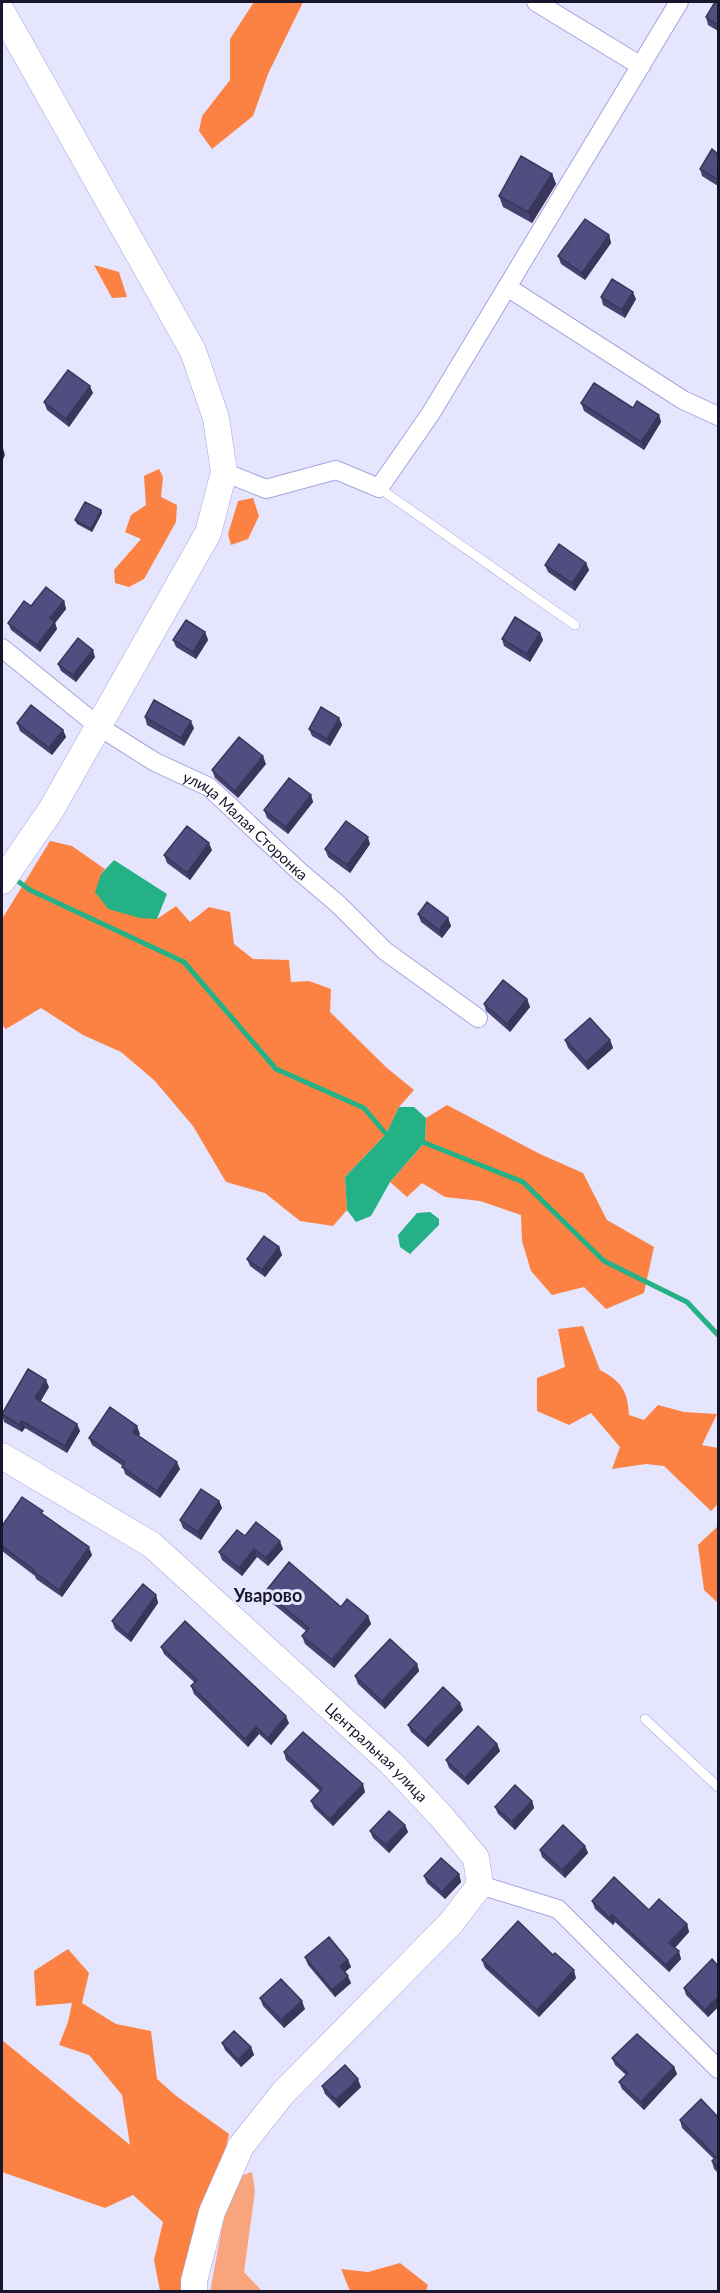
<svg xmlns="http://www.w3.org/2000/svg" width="720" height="2293" font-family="Lato,sans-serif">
<rect width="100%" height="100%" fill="#e6e5fe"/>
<path fill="#f8a57e" d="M 252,2172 L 255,2191 L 244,2272 L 262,2291 L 210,2292 L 224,2216 L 238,2177 Z"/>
<path fill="#fb8243" d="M 254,2 L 303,2 L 268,74 L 253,116 L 212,149 L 199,131 L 202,116 L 230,80 L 230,39 Z
M 94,265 L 119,272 L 127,297 L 112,298 Z
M 159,469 L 163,477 L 161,497 L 177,505 L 176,522 L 144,579 L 129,587 L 115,583 L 114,570 L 141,539 L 125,532 L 131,515 L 146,505 L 144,476 Z
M 253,498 L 259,516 L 248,539 L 231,545 L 228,534 L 238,501 Z
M 50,841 L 72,846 L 105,869 L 101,874 L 157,919 L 176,906 L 190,922 L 209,907 L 230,912 L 234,944 L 253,959 L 289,960 L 291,982 L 309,981 L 331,989 L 330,1012 L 387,1068 L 414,1090 L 399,1107 L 386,1134 L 345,1177 L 347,1210 L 333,1226 L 300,1221 L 265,1193 L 226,1182 L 193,1126 L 154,1080 L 121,1052 L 83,1035 L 41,1008 L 6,1029 L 2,1025 L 2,919 Z
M 447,1105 L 540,1154 L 583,1173 L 607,1220 L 654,1247 L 644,1293 L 606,1309 L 584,1287 L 552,1295 L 531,1271 L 522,1241 L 521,1215 L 480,1201 L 445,1197 L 422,1183 L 407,1197 L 390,1182 L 425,1142 L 426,1118 Z
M 583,1326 L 600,1370 C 621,1381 628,1391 629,1415 L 644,1420 L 658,1405 L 684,1412 L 717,1414 L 702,1445 L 718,1448 L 718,1504 L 711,1511 L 664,1466 L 646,1464 L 612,1469 L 620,1447 L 591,1413 L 569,1425 L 537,1411 L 537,1378 L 565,1367 L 558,1329 Z
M 718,1526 L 718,1603 L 704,1590 L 698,1545 Z
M 68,1949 L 89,1973 L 82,2003 L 116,2024 L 151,2031 L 157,2079 L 175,2095 L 229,2134 L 221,2170 L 183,2291 L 160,2291 L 154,2260 L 163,2222 L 133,2195 L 105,2208 L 2,2172 L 2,2040 L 130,2145 L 122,2095 L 89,2055 L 59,2045 L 68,2022 L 72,2003 L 36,2006 L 34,1971 Z
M 400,2263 L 428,2285 L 426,2291 L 350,2291 L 341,2269 L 368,2272 Z"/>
<path fill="#23b185" d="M 114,860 L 167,894 L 157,919 L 140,918 L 108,909 L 95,892 L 101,874 Z
M 399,1107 L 414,1107 L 426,1118 L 425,1142 L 390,1182 L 371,1216 L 356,1222 L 347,1210 L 345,1177 L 386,1134 Z
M 430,1212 L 439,1219 L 439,1225 L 410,1254 L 400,1247 L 398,1235 L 417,1213 Z"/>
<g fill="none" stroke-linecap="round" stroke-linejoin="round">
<path stroke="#23b185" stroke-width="5" d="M 12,877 L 30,890 L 184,962 L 276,1069 L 364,1108 L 386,1134 L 393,1136
M 420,1141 L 523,1182 L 604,1261 L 687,1302 L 718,1335"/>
<defs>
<path id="lane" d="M 379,488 L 575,625
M 645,1719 L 718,1787"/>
<g id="street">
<path d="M 536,2 L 641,66"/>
<path d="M 507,287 L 683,400 L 718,416"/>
<path d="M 224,472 L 266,489 L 336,470 L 379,488 L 431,413 L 679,2"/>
<path id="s1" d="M 2,648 L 98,726 L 155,762 L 209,787 L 299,871 L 339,905 L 385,951 L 478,1018"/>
<path d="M 480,1885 L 558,1909 L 718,2069"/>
</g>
<g id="secondary">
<path d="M 2,12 L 193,351 L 216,418 L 224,472 L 208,533 L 51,810 L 2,881"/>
<path id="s2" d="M 2,1456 L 152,1545 L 391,1763 L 441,1816 L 476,1858 L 480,1885 L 451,1923 L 283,2093 L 241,2146 L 212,2212 L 194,2281 L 194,2292"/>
</g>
</defs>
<use href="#lane" stroke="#a7a4df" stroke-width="10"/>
<use href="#street" stroke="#a7a4df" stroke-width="20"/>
<use href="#secondary" stroke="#a7a4df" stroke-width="27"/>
<use href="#lane" stroke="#fff" stroke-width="9"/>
<use href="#street" stroke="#fff" stroke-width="18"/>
<use href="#secondary" stroke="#fff" stroke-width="26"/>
</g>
<path fill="#46426f" d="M 718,2 L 718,31 L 708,25 L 706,17 Z
M 718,154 L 718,186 L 702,176 L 700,169 Z
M 552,174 L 556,184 L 532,223 L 503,207 L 499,196 Z
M 609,235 L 611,243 L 585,280 L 561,264 L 558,256 Z
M 601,297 L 636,299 L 625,318 L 603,305 Z
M 93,393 L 69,427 L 47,410 L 44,402 Z
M 581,403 L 633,408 L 659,415 L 661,422 L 644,450 L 584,411 Z
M 101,510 L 102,513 L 92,532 L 77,524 L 75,520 Z
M 586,563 L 589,570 L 575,591 L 548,572 L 545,565 Z
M 64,601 L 66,609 L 55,623 L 57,629 L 40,652 L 11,630 L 8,623 L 31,606 Z
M 205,632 L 208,640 L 196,659 L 176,647 L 173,640 Z
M 540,633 L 543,640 L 530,662 L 504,646 L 502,639 Z
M 95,657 L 76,682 L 61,671 L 58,664 Z
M 145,717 L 194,728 L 184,746 L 147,725 Z
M 339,718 L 342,725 L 330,746 L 312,736 L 309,729 Z
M 17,723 L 63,730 L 66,737 L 52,755 L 20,731 Z
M 266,764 L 238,798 L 215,778 L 212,770 Z
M 311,795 L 313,802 L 288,834 L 267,818 L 264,810 Z
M 370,844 L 350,873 L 328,857 L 325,849 Z
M 212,850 L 190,880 L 167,863 L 164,855 Z
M 418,914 L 448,918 L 451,926 L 442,938 L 421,922 Z
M 527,999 L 530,1007 L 510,1032 L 486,1011 L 484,1004 Z
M 565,1040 L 610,1040 L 613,1048 L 588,1070 L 568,1048 Z
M 279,1247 L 282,1255 L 265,1277 L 250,1266 L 247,1259 Z
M 49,1387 L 40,1401 L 77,1424 L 80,1431 L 67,1453 L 25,1428 L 22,1432 L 4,1422 L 2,1414 Z
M 140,1434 L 139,1436 L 180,1469 L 160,1498 L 125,1474 L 123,1466 L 92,1445 L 89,1438 Z
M 219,1501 L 222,1508 L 201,1540 L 183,1528 L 180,1520 Z
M 44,1515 L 92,1555 L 62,1597 L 36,1579 L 35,1576 L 2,1551 L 2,1526 Z
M 245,1536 L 283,1549 L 268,1566 L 257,1557 L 242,1576 L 222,1560 L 219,1552 Z
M 265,1592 L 341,1607 L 368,1616 L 371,1624 L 334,1668 L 305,1644 L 302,1636 L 306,1631 L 267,1599 Z
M 156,1595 L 158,1603 L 131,1642 L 115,1629 L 112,1621 Z
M 161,1647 L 289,1723 L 271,1745 L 259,1734 L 248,1747 L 194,1694 L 191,1686 L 195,1683 L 164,1654 Z
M 417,1664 L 419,1671 L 385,1709 L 358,1684 L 355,1676 Z
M 463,1710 L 428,1747 L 411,1732 L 408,1725 Z
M 497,1744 L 500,1751 L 468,1785 L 449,1768 L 446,1760 Z
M 284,1752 L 365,1792 L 333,1826 L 314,1808 L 311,1801 L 320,1791 L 286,1760 Z
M 532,1801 L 534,1808 L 515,1830 L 498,1814 L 495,1807 Z
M 405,1825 L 408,1832 L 389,1853 L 373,1838 L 370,1831 Z
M 585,1846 L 588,1853 L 565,1878 L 542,1857 L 540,1850 Z
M 459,1874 L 461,1882 L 445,1899 L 427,1883 L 424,1876 Z
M 592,1901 L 649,1910 L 687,1924 L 689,1932 L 675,1948 L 681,1959 L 669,1972 L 615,1922 L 613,1925 L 595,1909 Z
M 305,1957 L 348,1960 L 351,1967 L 345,1972 L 351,1983 L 335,1997 L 308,1965 Z
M 482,1960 L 576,1978 L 539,2017 L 485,1968 Z
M 718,1966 L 718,2007 L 708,2017 L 686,1995 L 684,1988 Z
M 260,1998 L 305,2009 L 284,2028 L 263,2006 Z
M 222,2043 L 251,2047 L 254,2055 L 241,2067 L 225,2050 Z
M 612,2058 L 674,2067 L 677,2074 L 644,2110 L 622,2089 L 619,2082 L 626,2075 L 615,2065 Z
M 322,2086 L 361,2087 L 339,2108 L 325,2094 Z
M 718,2117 L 718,2173 L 714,2169 L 712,2161 L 714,2159 L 682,2128 L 680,2120 Z"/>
<path fill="#39365a" d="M 552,174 L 556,184 L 532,223 L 528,212 Z
M 609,235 L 611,243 L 585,280 L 582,273 Z
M 633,292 L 636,299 L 625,318 L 622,310 Z
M 90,386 L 93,393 L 69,427 L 66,419 Z
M 659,415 L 661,422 L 644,450 L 641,442 Z
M 3,448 L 5,455 L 2,462 L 2,450 Z
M 101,510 L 102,513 L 92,532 L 91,529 Z
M 586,563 L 589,570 L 575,591 L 572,583 Z
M 64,601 L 66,609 L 55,623 L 57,629 L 40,652 L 37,645 L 50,618 Z
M 205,632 L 208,640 L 196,659 L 193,652 Z
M 540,633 L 543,640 L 530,662 L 527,654 Z
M 93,650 L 95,657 L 76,682 L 73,675 Z
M 339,718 L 342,725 L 330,746 L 327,739 Z
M 191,721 L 194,728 L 184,746 L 181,738 Z
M 63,730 L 66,737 L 52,755 L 49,748 Z
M 263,756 L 266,764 L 238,798 L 235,791 Z
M 311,795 L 313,802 L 288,834 L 286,827 Z
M 368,837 L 370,844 L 350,873 L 347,865 Z
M 209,843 L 212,850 L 190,880 L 187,873 Z
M 448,918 L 451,926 L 442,938 L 439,930 Z
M 527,999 L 530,1007 L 510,1032 L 507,1024 Z
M 610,1040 L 613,1048 L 588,1070 L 586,1062 Z
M 279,1247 L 282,1255 L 265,1277 L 262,1270 Z
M 46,1380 L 49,1387 L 38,1406 L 35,1398 Z
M 22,1421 L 25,1428 L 22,1432 L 19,1425 Z
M 77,1424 L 80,1431 L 67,1453 L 65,1446 Z
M 137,1426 L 140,1434 L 136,1440 L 133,1432 Z
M 177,1462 L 180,1469 L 160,1498 L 157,1491 Z
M 219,1501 L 222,1508 L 201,1540 L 198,1532 Z
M 280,1541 L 283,1549 L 268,1566 L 266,1558 Z
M 89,1547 L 92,1555 L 62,1597 L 59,1590 Z
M 254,1549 L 257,1557 L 242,1576 L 239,1568 Z
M 156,1595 L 158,1603 L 131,1642 L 128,1635 Z
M 368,1616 L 371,1624 L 334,1668 L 332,1660 Z
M 417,1664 L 419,1671 L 385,1709 L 382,1701 Z
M 460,1703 L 463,1710 L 428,1747 L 425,1740 Z
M 286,1716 L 289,1723 L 271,1745 L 268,1738 Z
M 256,1727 L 259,1734 L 248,1747 L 245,1739 Z
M 497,1744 L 500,1751 L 468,1785 L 465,1778 Z
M 363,1784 L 365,1792 L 333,1826 L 330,1819 Z
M 532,1801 L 534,1808 L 515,1830 L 512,1822 Z
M 405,1825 L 408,1832 L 389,1853 L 386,1845 Z
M 585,1846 L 588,1853 L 565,1878 L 562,1870 Z
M 459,1874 L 461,1882 L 445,1899 L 442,1892 Z
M 612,1915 L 615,1922 L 613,1925 L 610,1918 Z
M 687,1924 L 689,1932 L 672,1950 L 669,1943 Z
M 679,1951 L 681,1959 L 669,1972 L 666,1965 Z
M 348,1960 L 351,1967 L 343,1973 L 340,1966 Z
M 574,1970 L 576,1978 L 539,2017 L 537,2010 Z
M 348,1976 L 351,1983 L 335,1997 L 332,1990 Z
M 718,1997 L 718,2007 L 708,2017 L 705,2010 Z
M 302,2001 L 305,2009 L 284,2028 L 281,2020 Z
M 251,2047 L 254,2055 L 241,2067 L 238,2060 Z
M 674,2067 L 677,2074 L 644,2110 L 641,2102 Z
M 358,2079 L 361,2087 L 339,2108 L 336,2100 Z"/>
<path fill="#514d81" stroke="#39365a" stroke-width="1.5" d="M 715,2 L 718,2 L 718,25 L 706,17 Z
M 712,149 L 718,154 L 718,180 L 700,169 Z
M 521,156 L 552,174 L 528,212 L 499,196 Z
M 585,219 L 609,235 L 582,273 L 558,256 Z
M 612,279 L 633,292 L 622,310 L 601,297 Z
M 68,370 L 90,386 L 66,419 L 44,402 Z
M 594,383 L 633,408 L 637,401 L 659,415 L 641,442 L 581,403 Z
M 85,502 L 101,510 L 91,529 L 75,520 Z
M 559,544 L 586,563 L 572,583 L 545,565 Z
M 46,587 L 64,601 L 50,618 L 55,622 L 37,645 L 8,623 L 24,601 L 31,606 Z
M 515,617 L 540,633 L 527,654 L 502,639 Z
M 186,620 L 205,632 L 193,652 L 173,640 Z
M 78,638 L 93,650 L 73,675 L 58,664 Z
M 154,700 L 191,721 L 181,738 L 145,717 Z
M 31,705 L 63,730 L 49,748 L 17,723 Z
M 321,707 L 339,718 L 327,739 L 309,729 Z
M 239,737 L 263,756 L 235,791 L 212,770 Z
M 289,778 L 311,795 L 286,827 L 264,810 Z
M 346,821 L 368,837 L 347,865 L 325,849 Z
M 187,826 L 209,843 L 187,873 L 164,855 Z
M 427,902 L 448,918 L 439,930 L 418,914 Z
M 503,980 L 527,999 L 507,1024 L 484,1004 Z
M 590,1018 L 610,1040 L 586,1062 L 565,1040 Z
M 264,1236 L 279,1247 L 262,1270 L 247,1259 Z
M 28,1369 L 46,1380 L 35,1398 L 77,1424 L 65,1446 L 22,1421 L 19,1425 L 2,1414 Z
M 110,1407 L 137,1426 L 133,1432 L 177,1462 L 157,1491 L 122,1467 L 125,1462 L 89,1438 Z
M 201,1489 L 219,1501 L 198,1532 L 180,1520 Z
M 22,1497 L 43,1511 L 41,1513 L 89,1547 L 59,1590 L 33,1571 L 34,1570 L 2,1546 L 2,1526 Z
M 256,1522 L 280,1541 L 266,1558 L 254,1549 L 239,1568 L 219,1552 L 237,1530 L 245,1536 Z
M 289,1562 L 341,1607 L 347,1599 L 368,1616 L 332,1660 L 302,1636 L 309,1628 L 265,1592 Z
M 143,1584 L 156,1595 L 128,1635 L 112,1621 Z
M 185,1621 L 286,1716 L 268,1738 L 256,1727 L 245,1739 L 191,1686 L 197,1680 L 161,1647 Z
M 390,1639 L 417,1664 L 382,1701 L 355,1676 Z
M 443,1687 L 460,1703 L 425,1740 L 408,1725 Z
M 478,1726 L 497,1744 L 465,1778 L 446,1760 Z
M 303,1732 L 363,1784 L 330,1819 L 311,1801 L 322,1789 L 284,1752 Z
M 515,1785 L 532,1801 L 512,1822 L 495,1807 Z
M 389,1811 L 405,1825 L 386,1845 L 370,1831 Z
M 563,1825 L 585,1846 L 562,1870 L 540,1850 Z
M 441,1858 L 459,1874 L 442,1892 L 424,1876 Z
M 614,1877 L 649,1910 L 659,1899 L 687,1924 L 669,1943 L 679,1951 L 666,1965 L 612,1915 L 610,1918 L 592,1901 Z
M 518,1921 L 553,1955 L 555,1953 L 574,1970 L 537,2010 L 482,1960 Z
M 329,1937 L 348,1960 L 340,1966 L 348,1976 L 332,1990 L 305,1957 Z
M 712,1959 L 718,1966 L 718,1997 L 705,2010 L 684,1988 Z
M 281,1979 L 302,2001 L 281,2020 L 260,1998 Z
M 234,2031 L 251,2047 L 238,2060 L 222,2043 Z
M 637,2034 L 674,2067 L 641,2102 L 619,2082 L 628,2073 L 612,2058 Z
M 345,2065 L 358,2079 L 336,2100 L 322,2086 Z
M 701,2099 L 718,2117 L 718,2168 L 712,2161 L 716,2157 L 680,2120 Z"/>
<g text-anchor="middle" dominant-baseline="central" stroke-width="6" stroke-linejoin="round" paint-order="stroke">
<g font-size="15" fill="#18162c" stroke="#e6e5fe">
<text stroke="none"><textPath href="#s1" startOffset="303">улица Малая Сторонка</textPath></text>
<text stroke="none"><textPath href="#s2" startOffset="480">Центральная улица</textPath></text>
</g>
<g font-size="18" font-weight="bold" fill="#18162c" stroke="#e6e5fe">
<text x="268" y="1595">Уварово</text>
</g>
</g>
<rect width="720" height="2293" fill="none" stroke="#18162c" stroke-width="6"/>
</svg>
